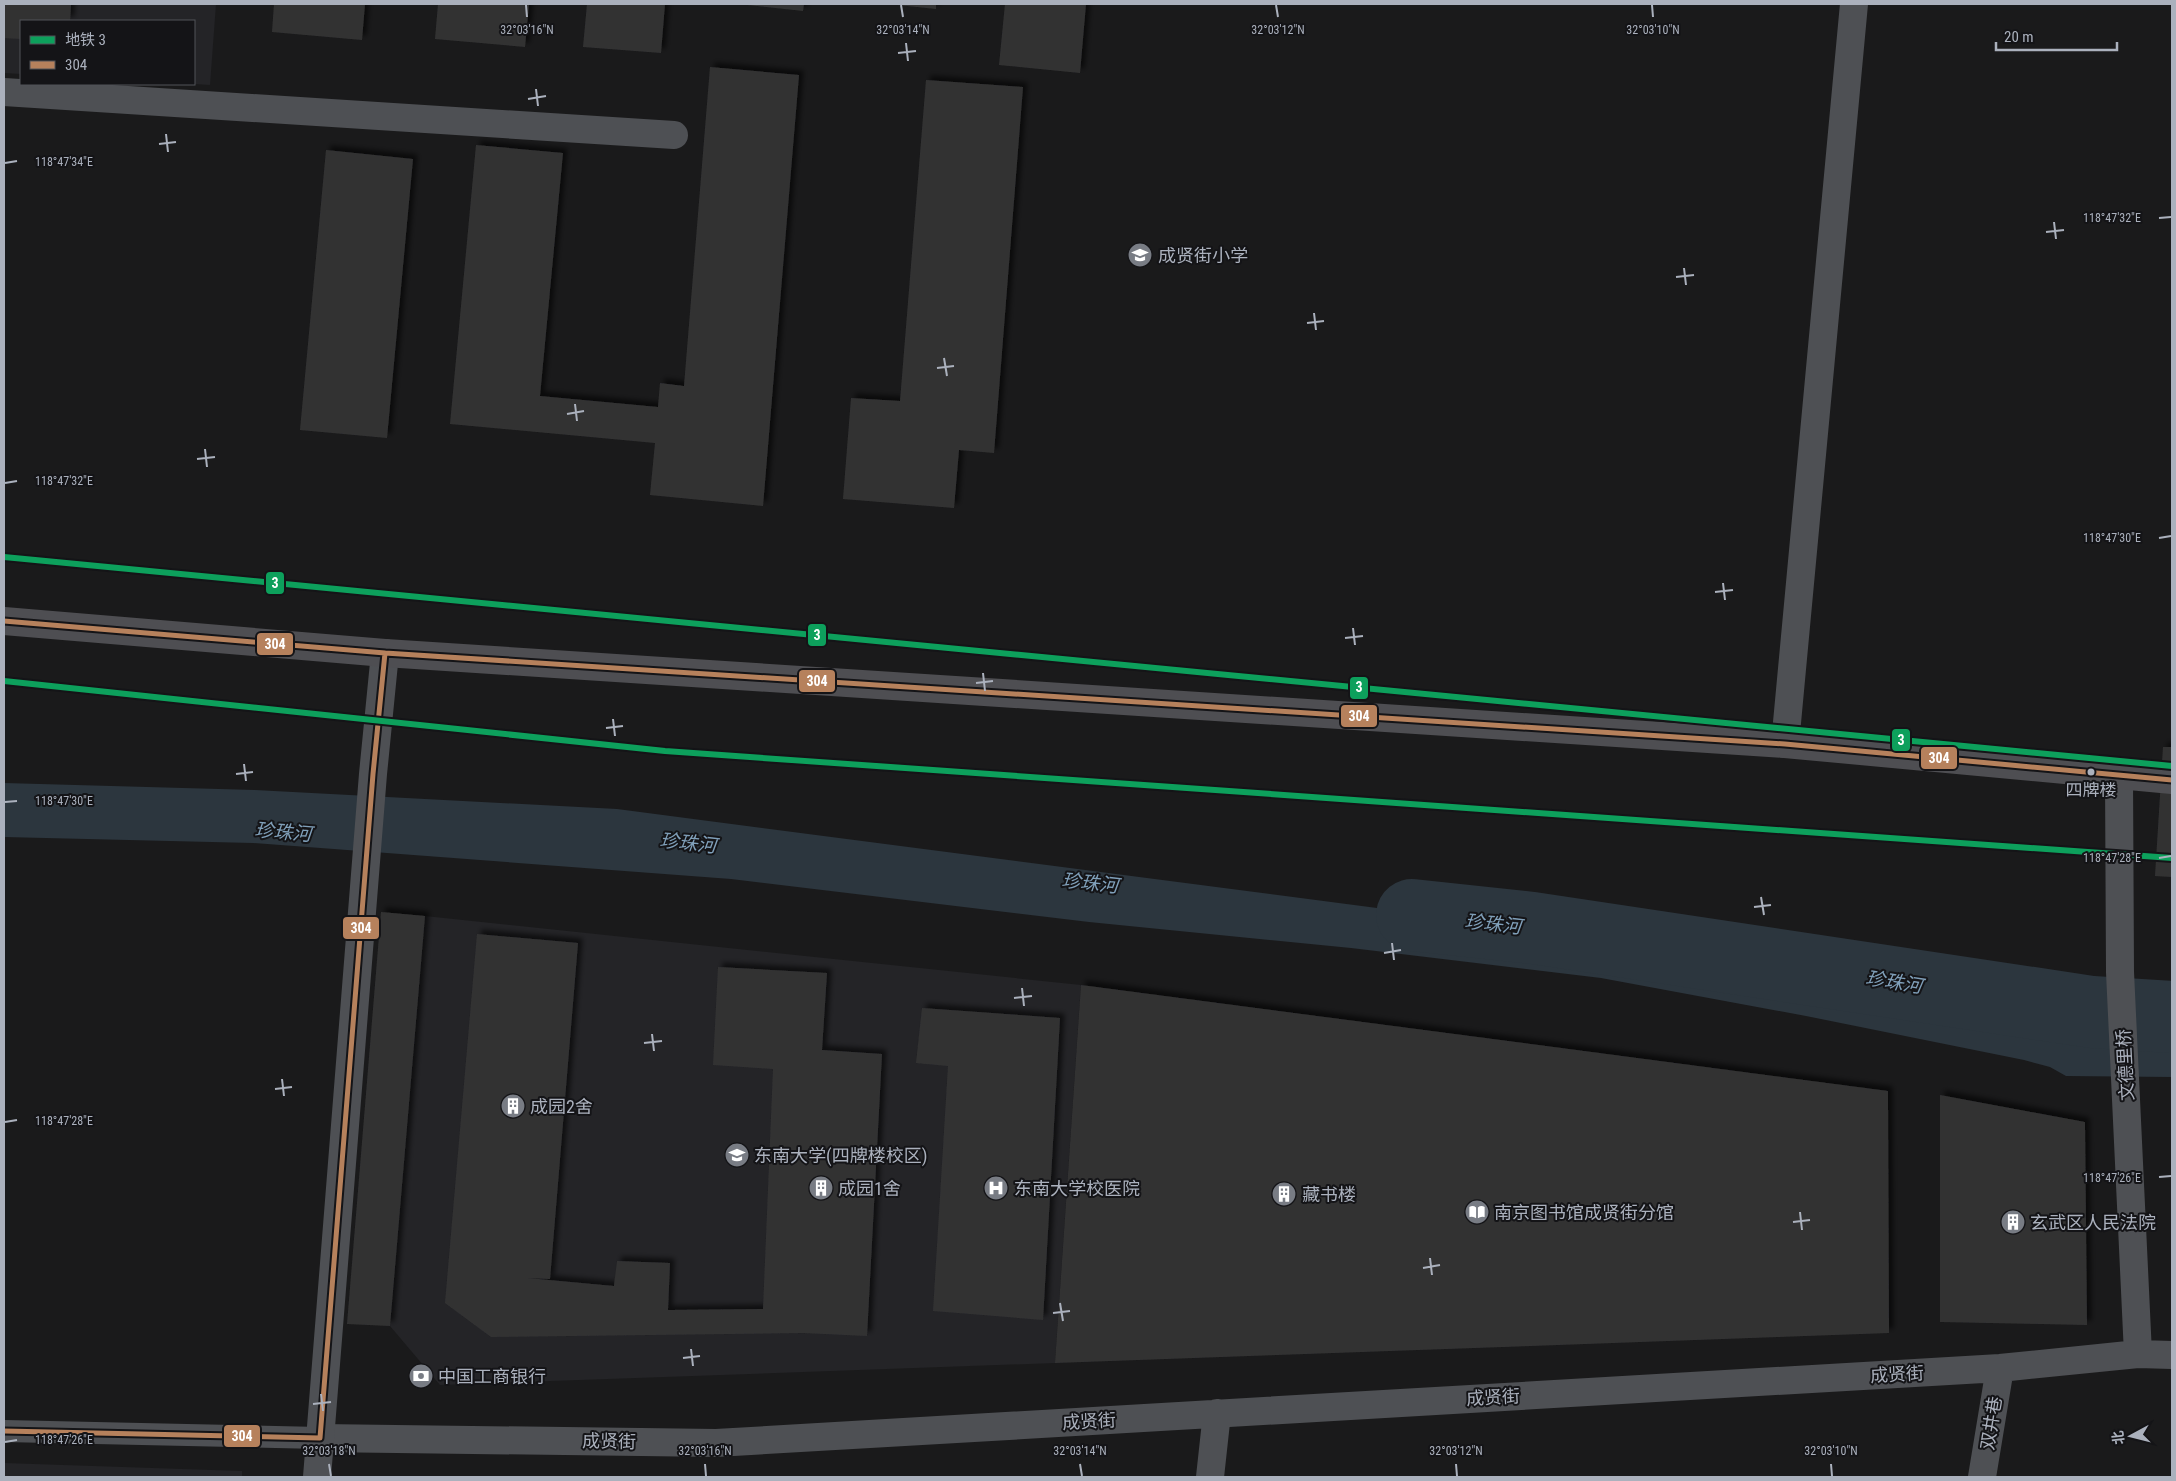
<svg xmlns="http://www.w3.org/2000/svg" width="2176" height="1481" font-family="'Roboto Condensed','Noto Sans SC',sans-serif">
<defs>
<filter id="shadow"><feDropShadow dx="4.5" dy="-4.5" stdDeviation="2.5" flood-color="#0009"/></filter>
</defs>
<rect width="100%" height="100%" fill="#1a1a1b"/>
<path fill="#242427" d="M 4,4 L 216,4 L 210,85 L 194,84 L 194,21 L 21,21 L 21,74 L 4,73 Z
M 425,916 L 1081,985 L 1055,1363 L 440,1385 L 390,1326 Z
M 4,1463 L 242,1471 L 242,1477 L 4,1477 Z"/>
<path fill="#2c363e" d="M 4,783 L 255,790 L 617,809 L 1546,930 L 1803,974 L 1911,999 L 2068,1030 L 2172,1031 L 2172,1077 L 2066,1076 L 2050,1067 L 2024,1060 L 1806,1016 L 1601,978 L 1351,948 L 1089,922 L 731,879 L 253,843 L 4,837 Z"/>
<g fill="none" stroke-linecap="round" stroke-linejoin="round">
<path stroke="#2c363e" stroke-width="72" d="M 1412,915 L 1533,928 L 2092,1012 L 2172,1017"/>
</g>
<path fill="#323233" filter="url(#shadow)" d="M 4,4 L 71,4 L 70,21 L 21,21 L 21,39 L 4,38 Z
M 274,4 L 365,4 L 362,40 L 272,32 Z
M 438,4 L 529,4 L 525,47 L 435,39 Z
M 587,4 L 665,4 L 661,53 L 583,47 Z
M 738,4 L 804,4 L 803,11 Z
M 888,4 L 936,4 L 936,9 Z
M 1005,4 L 1086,4 L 1080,73 L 999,65 Z
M 710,67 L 799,75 L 763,506 L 650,495 L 655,443 L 450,424 L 476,145 L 563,153 L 540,396 L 658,407 L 660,383 L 684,386 Z
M 926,80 L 1023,87 L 994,453 L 959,450 L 954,508 L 843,499 L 851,398 L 900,401 Z
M 326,150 L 413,159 L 387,438 L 300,430 Z
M 2163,747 L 2172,747 L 2172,877 L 2155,876 Z
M 381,912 L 425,916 L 390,1326 L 347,1324 Z
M 477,934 L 578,943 L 550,1279 L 527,1278 L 614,1286 L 617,1261 L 670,1263 L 668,1310 L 763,1309 L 773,1069 L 713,1065 L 718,967 L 827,973 L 822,1050 L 882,1054 L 867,1336 L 803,1333 L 491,1337 L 445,1303 Z
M 1081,985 L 1888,1091 L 1889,1333 L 1055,1363 Z
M 922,1008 L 1060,1018 L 1043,1320 L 933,1311 L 948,1066 L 916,1063 Z
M 1940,1095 L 2085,1122 L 2087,1325 L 1940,1322 Z"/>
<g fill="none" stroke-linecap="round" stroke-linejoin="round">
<path stroke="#4e5054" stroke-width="22" d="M 4,1431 L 320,1438"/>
<path stroke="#4e5054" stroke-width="28" d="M 4,92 L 674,135
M 1785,744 L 1854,4
M 2119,777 L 2120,972 L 2138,1354
M 320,1438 L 716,1443 L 2000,1368 L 2138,1354 L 2172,1355
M 1210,1477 L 1217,1413
M 1982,1477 L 2000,1368"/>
<path stroke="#4e5054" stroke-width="28" d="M 317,1477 L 373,774 L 385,653"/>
<path stroke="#4e4e52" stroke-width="28" d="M 4,621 L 385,653 L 1785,744 L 2172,780"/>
<defs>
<path id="bus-1" d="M 4,621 L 385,653 L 1785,744 L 2172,780
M 4,1431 L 320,1438 L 373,774 L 385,653"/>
</defs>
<use href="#bus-1" stroke="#141417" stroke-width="9"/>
<use href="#bus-1" stroke="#b6815c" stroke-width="5"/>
<defs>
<path id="metro-1" d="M 4,557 L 2172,766
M 4,681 L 665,751 L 2172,858"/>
</defs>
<use href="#metro-1" stroke="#141417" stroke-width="10"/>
<use href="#metro-1" stroke="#0da05c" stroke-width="6"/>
</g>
<path fill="none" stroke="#abb1bd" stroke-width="2" d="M 526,5 L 527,17M 901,5 L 903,17M 1276,5 L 1278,17M 1652,5 L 1653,17M 906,43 L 908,61M 898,53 L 916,51M 536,89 L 538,106M 528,99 L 546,96M 166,134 L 168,152M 159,144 L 176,142M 5,163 L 17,161M 2159,218 L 2171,217M 2054,222 L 2056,239M 2046,232 L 2064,230M 1684,268 L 1686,285M 1676,277 L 1694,275M 1314,313 L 1316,330M 1307,323 L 1324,321M 944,358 L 947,376M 937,368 L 954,366M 575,404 L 577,421M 567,414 L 584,411M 205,449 L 207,467M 197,459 L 215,457M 5,483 L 17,481M 2159,538 L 2171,536M 1723,583 L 1725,600M 1715,592 L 1733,590M 1353,628 L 1355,645M 1345,638 L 1363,636M 983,673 L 985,691M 976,683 L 993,681M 613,719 L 615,736M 606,728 L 623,726M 244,764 L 246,781M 236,774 L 253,772M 5,802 L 17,801M 2159,858 L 2171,856M 1761,897 L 1764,915M 1754,907 L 1771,905M 1392,943 L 1394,960M 1384,953 L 1401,950M 1022,988 L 1024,1006M 1014,998 L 1032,996M 652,1034 L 654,1051M 644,1043 L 662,1041M 282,1079 L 284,1096M 275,1089 L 292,1087M 5,1122 L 17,1120M 2159,1177 L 2171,1176M 1800,1212 L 1802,1230M 1793,1222 L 1810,1220M 1430,1258 L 1432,1275M 1423,1268 L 1440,1265M 1060,1303 L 1063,1321M 1053,1313 L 1070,1311M 691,1349 L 693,1366M 683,1358 L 700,1356M 321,1394 L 323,1411M 313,1404 L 331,1402M 5,1442 L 17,1440M 329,1464 L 331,1476M 705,1464 L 706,1476M 1080,1464 L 1082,1476M 1456,1464 L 1457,1476M 1831,1464 L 1832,1476"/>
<defs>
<symbol id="school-disc" viewBox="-11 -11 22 22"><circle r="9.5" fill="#787c84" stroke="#141417"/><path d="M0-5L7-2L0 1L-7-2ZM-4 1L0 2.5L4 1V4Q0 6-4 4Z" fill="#fff"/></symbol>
<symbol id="building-disc" viewBox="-11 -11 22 22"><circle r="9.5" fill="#787c84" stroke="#141417"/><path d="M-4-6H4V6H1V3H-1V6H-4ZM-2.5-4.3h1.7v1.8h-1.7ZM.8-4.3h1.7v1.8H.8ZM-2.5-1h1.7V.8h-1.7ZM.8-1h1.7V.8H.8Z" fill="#fff"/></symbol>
<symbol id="university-disc" viewBox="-11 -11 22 22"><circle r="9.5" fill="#787c84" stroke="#141417"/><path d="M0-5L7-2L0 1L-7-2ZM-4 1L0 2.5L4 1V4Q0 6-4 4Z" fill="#fff"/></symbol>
<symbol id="hospital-disc" viewBox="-11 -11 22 22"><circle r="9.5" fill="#787c84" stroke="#141417"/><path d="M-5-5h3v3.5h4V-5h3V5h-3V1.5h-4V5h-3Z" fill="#fff"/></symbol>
<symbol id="library-disc" viewBox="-11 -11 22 22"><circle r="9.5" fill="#787c84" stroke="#141417"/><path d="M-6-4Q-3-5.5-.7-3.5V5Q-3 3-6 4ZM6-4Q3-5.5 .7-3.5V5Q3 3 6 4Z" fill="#fff"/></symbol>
<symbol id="bank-disc" viewBox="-11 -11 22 22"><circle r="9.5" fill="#787c84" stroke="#141417"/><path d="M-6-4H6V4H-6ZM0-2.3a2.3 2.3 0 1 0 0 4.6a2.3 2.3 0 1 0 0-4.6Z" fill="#fff"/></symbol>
</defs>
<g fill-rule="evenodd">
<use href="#school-disc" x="1126" y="241" width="28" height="28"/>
<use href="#building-disc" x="499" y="1092" width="28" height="28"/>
<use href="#university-disc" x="723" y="1141" width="28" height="28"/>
<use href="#building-disc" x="807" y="1174" width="28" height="28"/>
<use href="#hospital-disc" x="982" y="1174" width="28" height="28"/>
<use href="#building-disc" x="1270" y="1180" width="28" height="28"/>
<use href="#library-disc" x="1463" y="1198" width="28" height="28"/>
<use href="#building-disc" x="1999" y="1208" width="28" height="28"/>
<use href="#bank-disc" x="407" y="1362" width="28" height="28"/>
</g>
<circle fill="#abb1bd" stroke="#141417" stroke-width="2" cx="2091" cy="772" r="4.5"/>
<g text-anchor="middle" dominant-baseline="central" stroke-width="4" stroke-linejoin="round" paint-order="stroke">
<g font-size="17" fill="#abb1bd" stroke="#141417">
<text x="2091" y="790">四牌楼</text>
</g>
<g font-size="18" fill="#abb1bd" stroke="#141417" text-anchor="start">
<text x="1158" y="255">成贤街小学</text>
<text x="530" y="1106">成园2舍</text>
<text x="754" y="1155">东南大学(四牌楼校区)</text>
<text x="838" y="1188">成园1舍</text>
<text x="1014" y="1188">东南大学校医院</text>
<text x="1302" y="1194">藏书楼</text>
<text x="1494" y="1212">南京图书馆成贤街分馆</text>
<text x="2030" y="1222">玄武区人民法院</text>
<text x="438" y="1376">中国工商银行</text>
</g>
<g font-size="18" fill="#abb1bd" stroke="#141417">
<text transform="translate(2125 1065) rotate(-93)">文德里桥</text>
<text transform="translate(1897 1374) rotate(-3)">成贤街</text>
<text transform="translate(1493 1397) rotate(-3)">成贤街</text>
<text transform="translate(1089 1421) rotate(-3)">成贤街</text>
<text transform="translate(1991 1423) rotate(-81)">双井巷</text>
<text transform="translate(609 1441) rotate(1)">成贤街</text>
</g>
<g font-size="19" font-style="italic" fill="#80a0ba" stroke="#141417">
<text transform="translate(283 832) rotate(5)">珍珠河</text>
<text transform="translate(688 843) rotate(6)">珍珠河</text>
<text transform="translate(1090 883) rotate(6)">珍珠河</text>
<text transform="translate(1493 924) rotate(6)">珍珠河</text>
<text transform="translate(1894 982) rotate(9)">珍珠河</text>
</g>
</g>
<g font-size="12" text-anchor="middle" fill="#abb1bd" stroke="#141417" stroke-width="4" stroke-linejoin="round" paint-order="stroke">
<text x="527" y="34">32°03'16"N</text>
<text x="903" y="34">32°03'14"N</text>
<text x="1278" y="34">32°03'12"N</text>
<text x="1653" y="34">32°03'10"N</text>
<text x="64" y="166">118°47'34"E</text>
<text x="2112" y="222">118°47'32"E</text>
<text x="64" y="485">118°47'32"E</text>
<text x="2112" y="542">118°47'30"E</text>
<text x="64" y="805">118°47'30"E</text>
<text x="2112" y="862">118°47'28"E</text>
<text x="64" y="1125">118°47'28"E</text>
<text x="2112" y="1182">118°47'26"E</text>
<text x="64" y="1444">118°47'26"E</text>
<text x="329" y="1455">32°03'18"N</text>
<text x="705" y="1455">32°03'16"N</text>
<text x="1080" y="1455">32°03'14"N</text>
<text x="1456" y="1455">32°03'12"N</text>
<text x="1831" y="1455">32°03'10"N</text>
</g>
<g stroke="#141417" stroke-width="2">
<rect x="265" y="571" width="20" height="24" rx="5" fill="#0da05c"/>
<rect x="807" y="623" width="20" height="24" rx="5" fill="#0da05c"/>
<rect x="256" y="632" width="38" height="24" rx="5" fill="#b6815c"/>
<rect x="798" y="669" width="38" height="24" rx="5" fill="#b6815c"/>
<rect x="1349" y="676" width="20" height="24" rx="5" fill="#0da05c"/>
<rect x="1340" y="704" width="38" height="24" rx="5" fill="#b6815c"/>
<rect x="1891" y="728" width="20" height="24" rx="5" fill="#0da05c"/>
<rect x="1920" y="746" width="38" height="24" rx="5" fill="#b6815c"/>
<rect x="342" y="916" width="38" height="24" rx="5" fill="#b6815c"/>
<rect x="223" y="1424" width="38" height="24" rx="5" fill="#b6815c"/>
</g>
<g font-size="14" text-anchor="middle" font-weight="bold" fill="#fff">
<text x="275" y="588">3</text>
<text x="817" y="640">3</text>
<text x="275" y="649">304</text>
<text x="817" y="686">304</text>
<text x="1359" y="692">3</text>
<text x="1359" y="721">304</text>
<text x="1901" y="745">3</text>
<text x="1939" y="763">304</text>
<text x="361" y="933">304</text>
<text x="242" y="1441">304</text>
</g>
<rect width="2176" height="1481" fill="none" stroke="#abb1bd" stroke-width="10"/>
<rect x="20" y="20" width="175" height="65" fill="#141417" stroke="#505359"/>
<rect x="30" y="36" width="25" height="8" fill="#0da05c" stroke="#505359"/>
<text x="65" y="45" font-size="15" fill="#abb1bd">地铁 3</text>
<rect x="30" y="61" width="25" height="8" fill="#b6815c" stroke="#505359"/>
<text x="65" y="70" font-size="15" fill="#abb1bd">304</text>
<g transform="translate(2131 1436) rotate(263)" stroke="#141417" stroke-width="4" paint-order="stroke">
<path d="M0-4L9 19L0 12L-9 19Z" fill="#abb1bd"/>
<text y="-8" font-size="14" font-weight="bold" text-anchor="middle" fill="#abb1bd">北</text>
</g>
<path d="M1996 42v8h121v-8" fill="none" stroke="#abb1bd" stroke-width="2.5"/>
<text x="2004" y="42" font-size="15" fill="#abb1bd" stroke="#141417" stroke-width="4" paint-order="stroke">20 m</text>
</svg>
